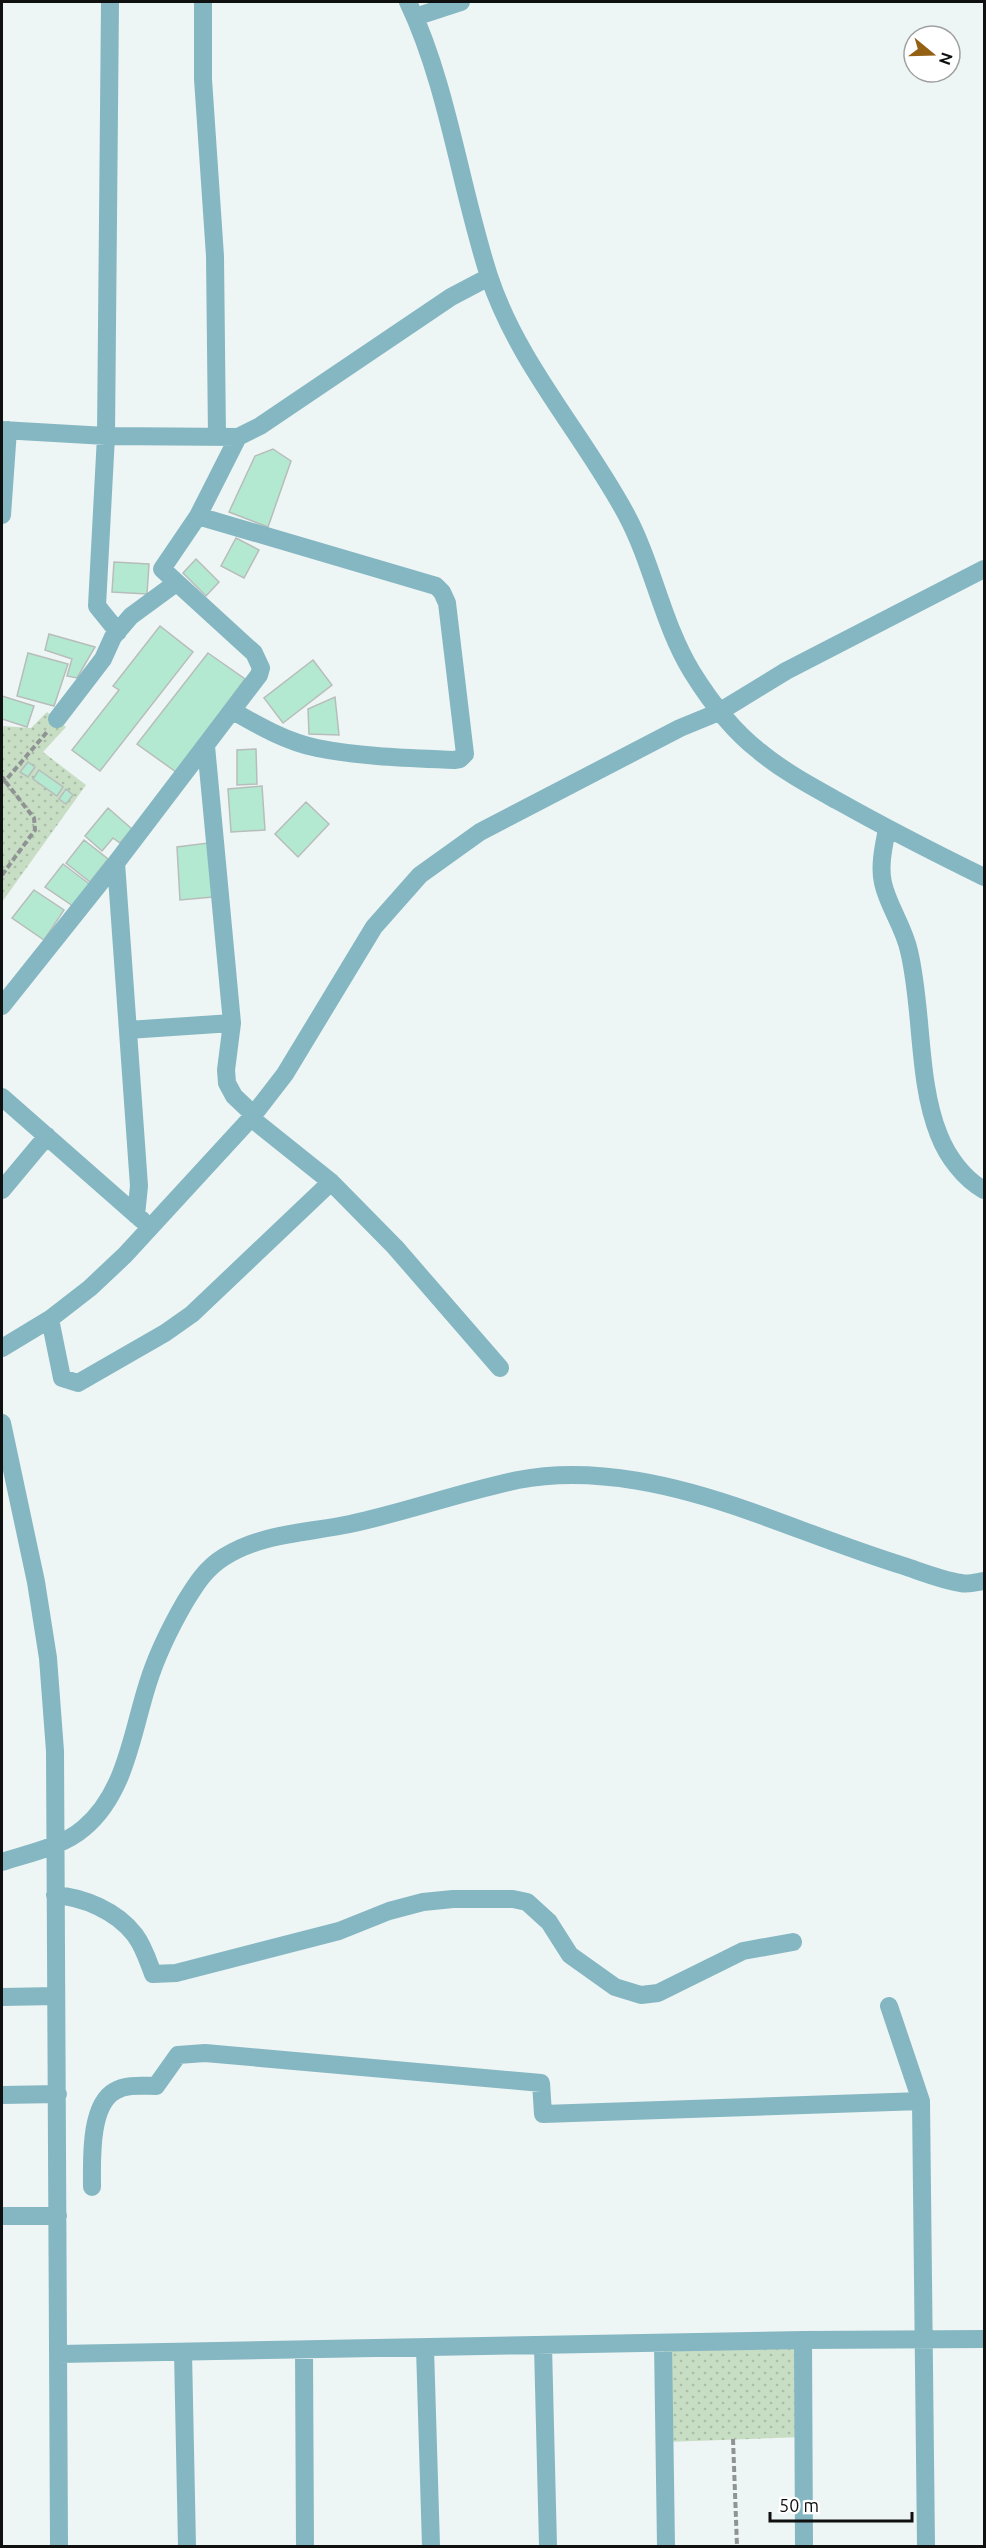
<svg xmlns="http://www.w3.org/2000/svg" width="986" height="2548" font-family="Ubuntu,sans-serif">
<defs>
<pattern id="green-dots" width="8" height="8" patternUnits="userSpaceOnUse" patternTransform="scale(1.5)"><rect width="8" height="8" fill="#c7dec4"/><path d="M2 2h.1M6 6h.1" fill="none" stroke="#aabda7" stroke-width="1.8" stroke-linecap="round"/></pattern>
</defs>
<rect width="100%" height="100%" fill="#eef5f5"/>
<path fill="url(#green-dots)" d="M 47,712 L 66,727 L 43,752 L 86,785 L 2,902 L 2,726 L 31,728 Z
M 803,2340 L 803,2437 L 666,2442 L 664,2343 Z"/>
<path fill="#b4e9d1" stroke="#b7bdba" stroke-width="1.5" d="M 273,449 L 291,461 L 268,527 L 229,512 L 255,456 Z
M 236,538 L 259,550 L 244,578 L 221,566 Z
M 196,559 L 219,582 L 206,596 L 183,573 Z
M 114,562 L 149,564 L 147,594 L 112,592 Z
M 160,626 L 193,652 L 100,771 L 72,750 L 119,690 L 113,686 Z
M 49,634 L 95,647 L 77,678 L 67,676 L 72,659 L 45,650 Z
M 28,653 L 68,664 L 54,706 L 17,696 Z
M 208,653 L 245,679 L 176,772 L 137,744 Z
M 313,660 L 332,685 L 283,723 L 264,698 Z
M 2,696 L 34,706 L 27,727 L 2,719 Z
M 335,697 L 339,735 L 309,734 L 308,709 Z
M 256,749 L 257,784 L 237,785 L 237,750 Z
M 28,762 L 35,767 L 28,777 L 20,772 Z
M 39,770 L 63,787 L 57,796 L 33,779 Z
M 262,786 L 265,830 L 231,832 L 228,789 Z
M 66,789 L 73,795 L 66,804 L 59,799 Z
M 306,802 L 329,824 L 298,857 L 275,834 Z
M 108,808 L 132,829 L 120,843 L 113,838 L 102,851 L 85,836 Z
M 84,840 L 108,859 L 90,882 L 66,863 Z
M 208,843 L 213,897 L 180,900 L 177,847 Z
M 63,864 L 92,886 L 73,906 L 45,887 Z
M 34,890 L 64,910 L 44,940 L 12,918 Z"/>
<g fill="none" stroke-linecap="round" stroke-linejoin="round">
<path stroke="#8f9393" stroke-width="4" stroke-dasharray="6 3" stroke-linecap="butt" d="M 2,777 L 5,781 L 47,732
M 2,875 L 35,830 L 34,818 L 5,781
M 733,2439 L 737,2546"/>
<path stroke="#85b7c2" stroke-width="18" d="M 110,2 L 106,436 L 97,606 L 118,632
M 203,2 L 203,79 L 215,256 L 217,437
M 408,2 C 448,86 460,187 489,276 C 518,364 583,434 626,514 C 653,564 662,623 692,672 C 710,701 732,730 759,751 C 783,771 811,786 838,801 C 886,828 935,853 984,877
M 415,17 L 461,2
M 2,430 L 106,436 L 238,437 L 260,426 L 451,297 L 489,277
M 2,515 L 8,430
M 198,516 L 436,586 L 442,592 L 447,603 L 465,754 L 460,759 L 454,760 C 409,758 362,757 317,748 C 287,742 259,726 233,711
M 57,719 L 103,659 L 113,637 L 131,616 L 176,583
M 206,746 L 232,1023 L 226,1070 L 227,1083 L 234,1096 L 254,1115
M 887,829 C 884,845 879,866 883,883 C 888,906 904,927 909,951 C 923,1009 917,1081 939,1135 C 947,1156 964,1179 984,1190
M 116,863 L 139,1186 L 136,1215
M 2,1006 L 116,863 L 259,675 L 261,668 L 254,653 L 162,569 L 198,516 L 238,437
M 128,1030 L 232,1023
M 2,1097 L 142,1220
M 251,1118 L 331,1182 L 395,1247 L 500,1368
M 2,1190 L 47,1136
M 50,1319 L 62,1378 L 78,1383 L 165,1333 L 192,1314 L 331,1182
M 2,1348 L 50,1319 L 90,1288 L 125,1255 L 251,1118 L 285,1074 L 374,927 L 420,875 L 480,832 L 680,728 L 719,712 L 786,671 L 984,569
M 2,1423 L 36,1582 L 48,1658 L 55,1751 L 59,2546
M 2,1862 C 29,1853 62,1847 84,1828 C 126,1793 132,1732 148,1683 C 157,1654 170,1628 185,1602 C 196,1584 206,1568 224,1557 C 262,1533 307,1533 350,1524 C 406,1512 461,1492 518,1480 C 595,1465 679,1486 752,1512 C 803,1530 852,1550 904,1566 C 922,1572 942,1580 961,1583 C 968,1585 977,1582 984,1581
M 55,1895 C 83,1897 117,1911 135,1935 C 144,1947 148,1961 153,1974 L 176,1973 L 339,1931 L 389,1911 L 423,1902 L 453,1899 L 513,1899 L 527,1902 L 549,1922 L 570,1955 L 615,1987 L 641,1995 L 658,1993 L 743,1951 L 793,1942
M 2,1997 L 56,1996
M 889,2006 L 921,2101 L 926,2546
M 2,2095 L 58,2094
M 92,2187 C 92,2162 89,2105 115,2091 C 127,2084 142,2086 156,2086 L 178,2055 L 205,2053 L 541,2083 L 543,2114 L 921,2101
M 2,2216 L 58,2216
M 803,2340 L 804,2546
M 663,2343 L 666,2546
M 543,2346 L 548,2546
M 425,2348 L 431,2546
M 304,2350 L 305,2546
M 183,2352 L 187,2546
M 59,2354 L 803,2340 L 984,2339"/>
</g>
<rect width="986" height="2548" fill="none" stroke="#0f1111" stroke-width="6"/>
<g transform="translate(932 54) rotate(109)"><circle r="28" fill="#ffffff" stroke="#9fa0a0" stroke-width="1.5"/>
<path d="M0-4.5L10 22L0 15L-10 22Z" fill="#946114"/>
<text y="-9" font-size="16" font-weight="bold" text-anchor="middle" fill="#0f1111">N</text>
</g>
<path d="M770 2512v9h142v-9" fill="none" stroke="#0f1111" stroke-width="3"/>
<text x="779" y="2512" font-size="18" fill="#0f1111" stroke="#ffffff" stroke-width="4.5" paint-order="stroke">50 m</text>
</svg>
